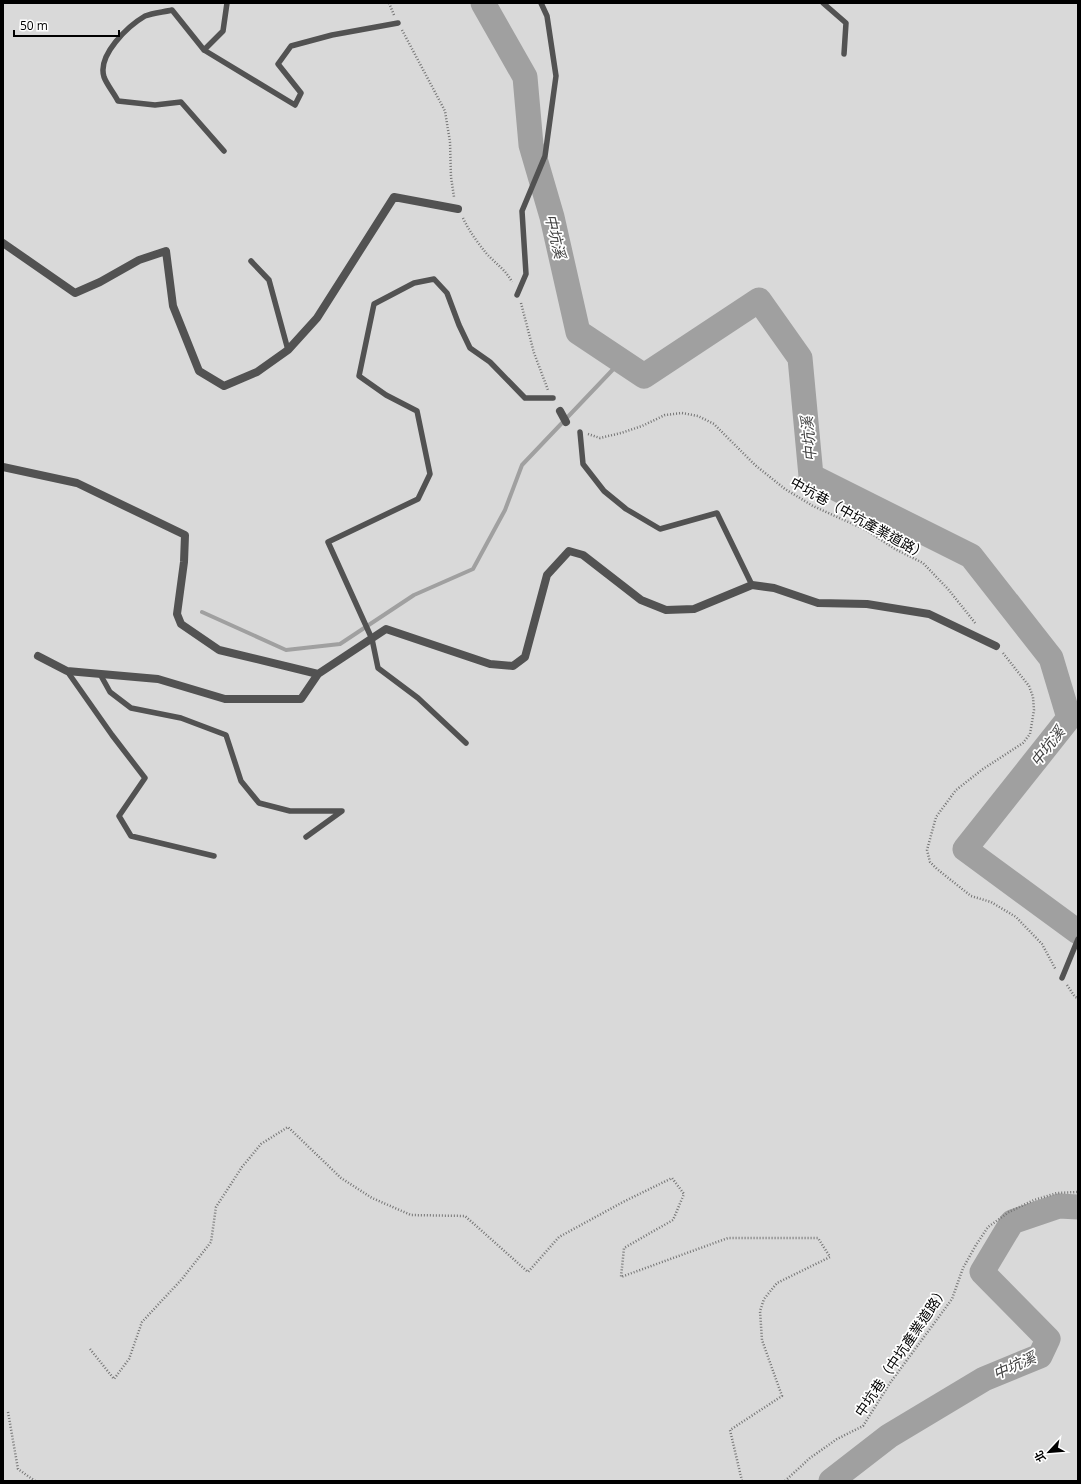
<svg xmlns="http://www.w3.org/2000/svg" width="1081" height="1484" font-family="'Open Sans','Noto Sans TC',sans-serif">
<rect width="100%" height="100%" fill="#fff"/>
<path fill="#d9d9d9" d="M 3,3 L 1078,3 L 1078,1481 L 3,1481 Z"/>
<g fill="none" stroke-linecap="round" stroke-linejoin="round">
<path stroke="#a0a0a0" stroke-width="4" d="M 202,612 L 286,650 L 340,644 L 414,595 L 473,569 L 505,510 L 522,465 L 621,361"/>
<path stroke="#a0a0a0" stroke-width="25" d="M 483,3 L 525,77 L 531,145 L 552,217 L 578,332 L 644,376 L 759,300 L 800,358 L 811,476 L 971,556 L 1051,658 L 1069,718 L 965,849 L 1078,932
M 831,1481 L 889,1436 L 984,1379 L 1040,1356 L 1048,1339 L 982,1272 L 1012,1222 L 1059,1206 L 1078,1207"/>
<path stroke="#747474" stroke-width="2.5" stroke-dasharray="1 2" stroke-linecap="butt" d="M 389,3 L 394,15
M 402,30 L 445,111 L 450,142 L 451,177 L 454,197
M 463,218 C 469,231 478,243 486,253 C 495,263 506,270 512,282
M 521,303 L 534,353 L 548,390
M 588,434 L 600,438 L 621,433 L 642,426 L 665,415 L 682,413 L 698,416 L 714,424 L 755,465 L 785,489 L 813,506 L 866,530 L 895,549 L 923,563 L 948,589 L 976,624
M 1003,653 L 1029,686 L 1033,697 L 1034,710 L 1030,734 L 1023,743 L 983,769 L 956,790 L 936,817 L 927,850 L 930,862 L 937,869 L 971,896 L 991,902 L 1016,917 L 1042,944 L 1056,970
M 1067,985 L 1075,997 L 1078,998
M 90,1349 L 114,1379 L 129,1359 L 142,1322 L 182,1279 L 211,1242 L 216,1207 L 242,1167 L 261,1144 L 288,1127 L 341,1178 L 372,1198 L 411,1215 L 465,1216 L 528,1272 L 559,1237 L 623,1202 L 672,1178 L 684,1194 L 673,1220 L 624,1248 L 621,1277 L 728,1238 L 818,1238 L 830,1257 L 777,1283 L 764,1299 L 760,1311 L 762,1340 L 782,1396 L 730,1430 L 742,1481
M 8,1412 L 18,1469 L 35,1481
M 785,1481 L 810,1458 L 837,1439 L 863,1426 L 890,1383 L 952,1299 L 963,1268 L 976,1245 L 988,1227 L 1009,1212 L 1034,1200 L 1057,1193 L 1078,1192"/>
<path stroke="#525252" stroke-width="5.5" d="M 823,3 L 846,23 L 844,54
M 204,50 L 295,105 L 301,93 L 278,64 L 291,46 L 332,35 L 398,23
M 224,151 L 181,102 L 155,105 L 118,101 C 114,93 107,85 104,77 C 97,55 128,26 145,16 C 153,13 164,12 172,10 L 204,50 L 223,31 L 227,3
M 251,261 L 269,280 L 288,350
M 517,295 L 526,274 L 522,211 L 545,156 L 556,76 L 547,16 L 541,3
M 580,432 L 583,464 L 604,491 L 626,509 L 660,529 L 717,513 L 752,585
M 67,671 L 112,735 L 145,778 L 119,816 L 131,836 L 214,856
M 100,674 L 110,692 L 131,708 L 181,718 L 226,735 L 241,781 L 259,803 L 290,811 L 342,811 L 306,837
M 466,743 L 418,698 L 378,668 L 372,639 L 328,542 L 418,499 L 430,474 L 417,411 L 386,395 L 359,376 L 374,304 L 414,283 L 434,279 L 447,293 L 459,325 L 470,348 L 490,362 L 525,398 L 553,398
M 1062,978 L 1078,939"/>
<path stroke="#525252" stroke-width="8" d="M 3,243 L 75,293 L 100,282 L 139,260 L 166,251 L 173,306 L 199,371 L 224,386 L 257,372 L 288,350 L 317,318 L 394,197 L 458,209
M 560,411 L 566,422
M 3,467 L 77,483 L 185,535 L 184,562 L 177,614 L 181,624 L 219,650 L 318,674
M 38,656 L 67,671 L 158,679 L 225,699 L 301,699 L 318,674 L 386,629 L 490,664 L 513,666 L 525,657 L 547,575 L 569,551 L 583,555 L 641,600 L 666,610 L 694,609 L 752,585 L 774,588 L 818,603 L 867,604 L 929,614 L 996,646"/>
</g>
<g text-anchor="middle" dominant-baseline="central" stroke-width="3.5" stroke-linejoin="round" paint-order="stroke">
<g font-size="14" fill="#000" stroke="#fff">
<text transform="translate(859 518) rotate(29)">中坑巷（中坑產業道路）</text>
<text transform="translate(901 1351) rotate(-56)">中坑巷（中坑產業道路）</text>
</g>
<g font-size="15" font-style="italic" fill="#414141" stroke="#fff">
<text transform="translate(556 236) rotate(77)">中坑溪</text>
<text transform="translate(808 439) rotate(-95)">中坑溪</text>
<text transform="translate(1047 746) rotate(-52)">中坑溪</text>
<text transform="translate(1014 1365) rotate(-24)">中坑溪</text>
</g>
</g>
<rect width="1081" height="1484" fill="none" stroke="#000000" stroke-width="8"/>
<g transform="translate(1049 1452) rotate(244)" stroke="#ffffff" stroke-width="3" paint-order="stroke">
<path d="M0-3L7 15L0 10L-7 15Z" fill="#000000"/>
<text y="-6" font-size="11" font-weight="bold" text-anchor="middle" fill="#000000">北</text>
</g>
<path d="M14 30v6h105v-6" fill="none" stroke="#000000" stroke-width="2"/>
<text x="20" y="30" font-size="12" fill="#000000" stroke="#ffffff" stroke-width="3" paint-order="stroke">50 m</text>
</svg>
